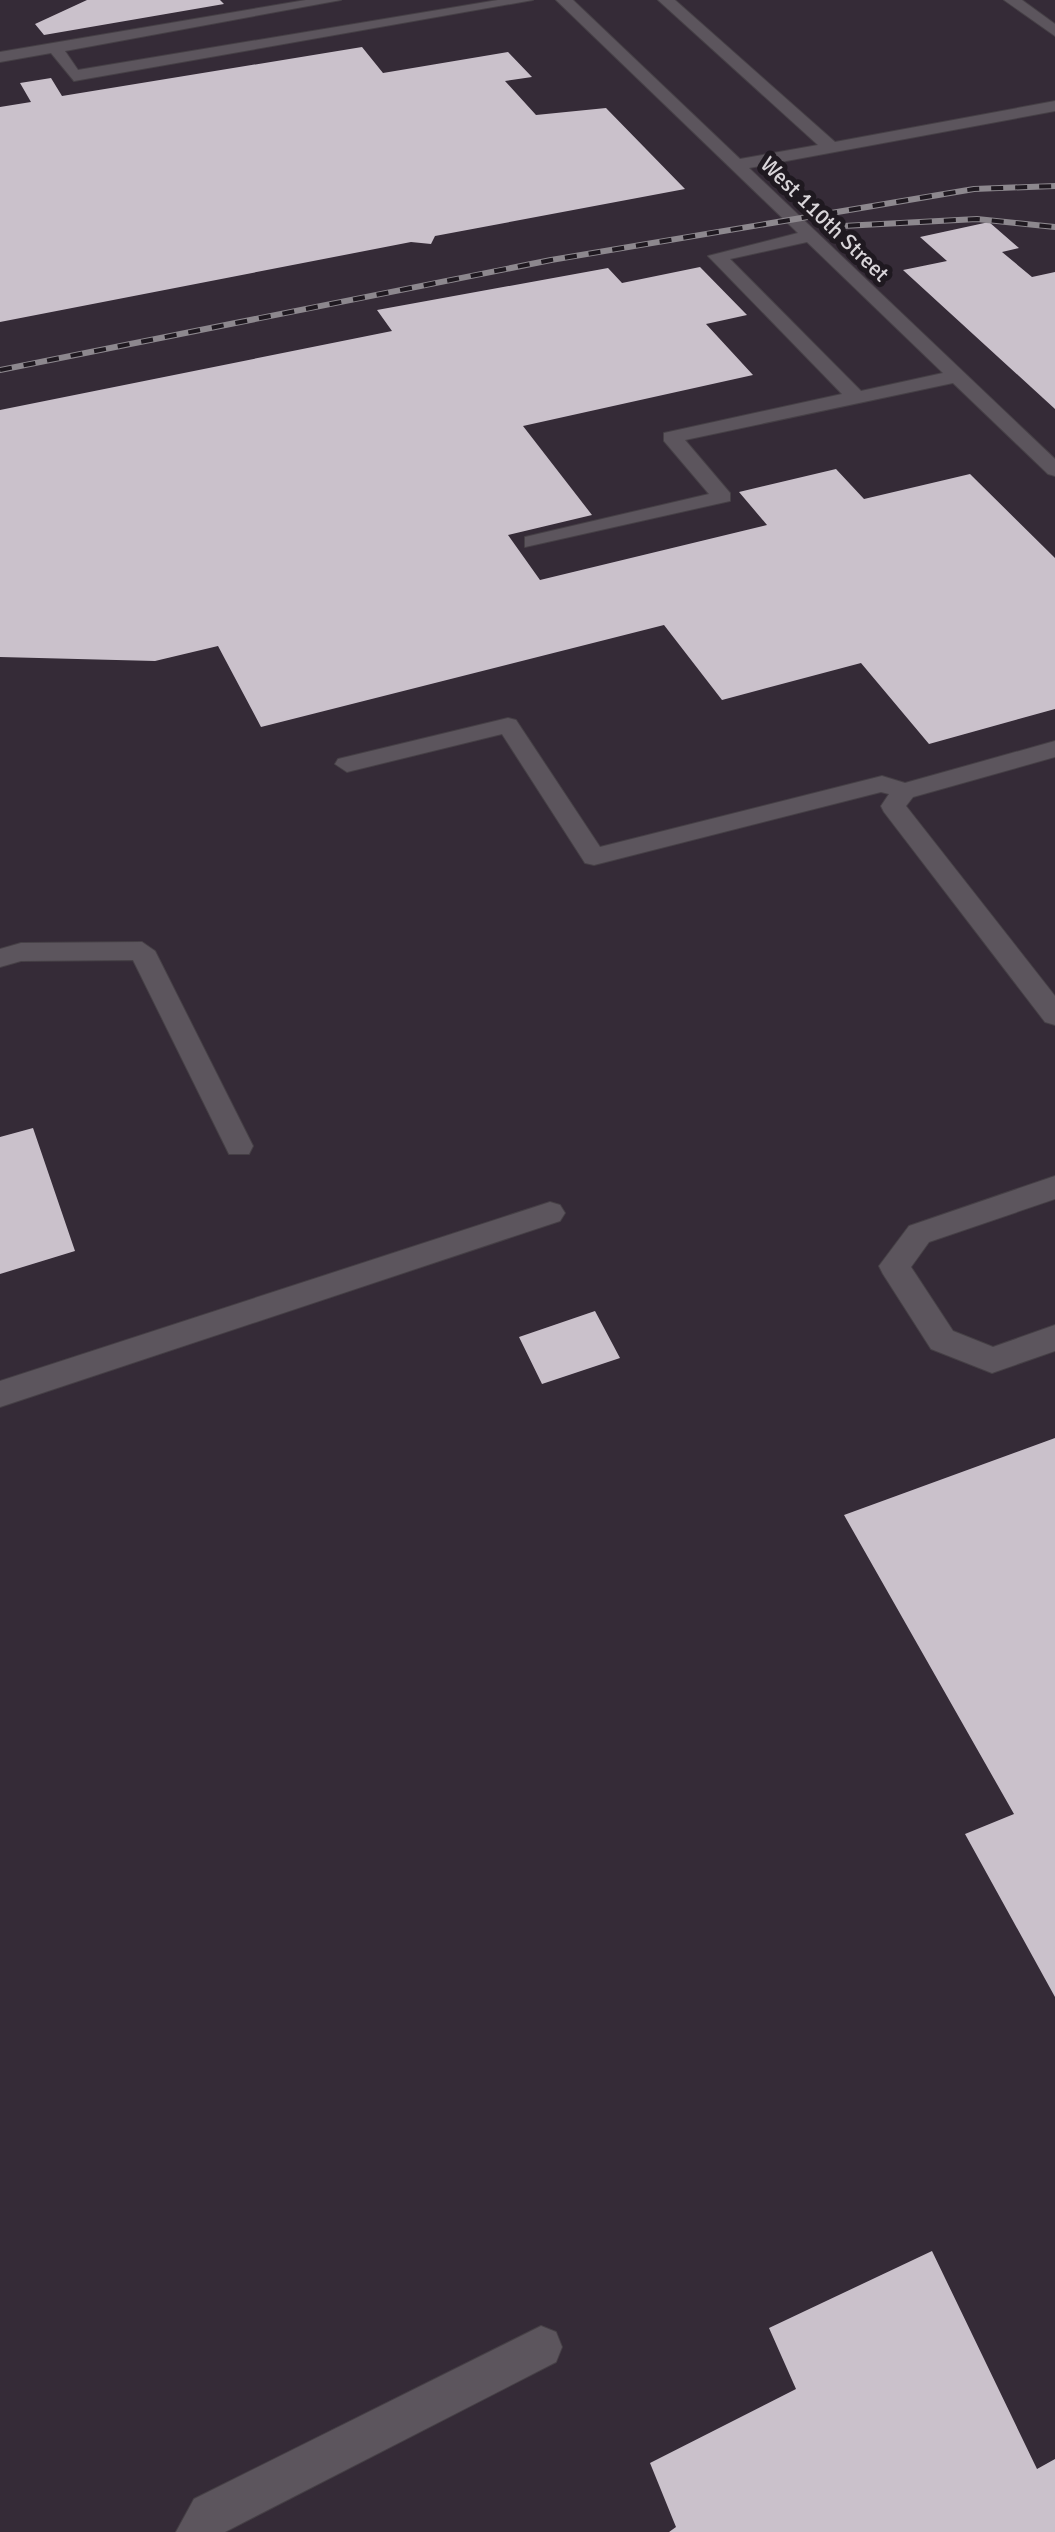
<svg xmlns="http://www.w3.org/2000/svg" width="1055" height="2532" font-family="Signika,sans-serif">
<rect width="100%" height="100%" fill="#29232a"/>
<path fill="#352b37" d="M 0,0 L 1055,0 L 1055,2532 L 0,2532 Z"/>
<path fill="#cac1cb" d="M 87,0 L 220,0 L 224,4 L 44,35 L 35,24 Z
M 362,47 L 383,73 L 508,52 L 532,77 L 505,81 L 536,115 L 606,108 L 685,189 L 435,236 L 431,244 L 411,242 L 0,322 L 0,107 L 31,102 L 20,83 L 51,78 L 62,96 Z
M 989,222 L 1019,248 L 1002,252 L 1032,277 L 1055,272 L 1055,409 L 903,270 L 947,261 L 920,237 Z
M 700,267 L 747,315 L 706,324 L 753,375 L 523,426 L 592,515 L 508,535 L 540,580 L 767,525 L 739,492 L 836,469 L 864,499 L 970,474 L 1055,558 L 1055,709 L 929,744 L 861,663 L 722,700 L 664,625 L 261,727 L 218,646 L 155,661 L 0,657 L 0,410 L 392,331 L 377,310 L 608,268 L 622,283 Z
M 33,1128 L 75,1251 L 0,1274 L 0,1137 Z
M 595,1311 L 620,1358 L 542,1384 L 519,1337 Z
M 1055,1438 L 1055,1997 L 965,1834 L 1014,1814 L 844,1515 Z
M 932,2251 L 1037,2469 L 1055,2459 L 1055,2532 L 669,2532 L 676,2527 L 650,2463 L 796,2389 L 769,2328 Z"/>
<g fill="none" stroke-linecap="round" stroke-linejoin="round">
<defs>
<path id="minor" d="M 306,0 L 341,0 L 65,51 L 78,70 L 498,0 L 533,0 L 74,81 L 51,53 L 0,62 L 0,52 Z
M 556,0 L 573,0 L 740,159 L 818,145 L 658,0 L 675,0 L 835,142 L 1055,101 L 1055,111 L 749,168 L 1055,459 L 1055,476 L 1048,474 L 953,383 L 685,440 L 730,493 L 730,501 L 525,547 L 525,537 L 709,494 L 664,441 L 664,433 L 842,394 L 708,256 L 798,233 ZM 807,242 L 943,373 L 861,391 L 730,259 Z
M 1004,0 L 1022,0 L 1055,24 L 1055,36 Z
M 508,718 L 516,720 L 600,847 L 882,776 L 905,783 L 1055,741 L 1055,757 L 913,797 L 906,806 L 1055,996 L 1055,1025 L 1045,1022 L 884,812 L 881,806 L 889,794 L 881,792 L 594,865 L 585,863 L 502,734 L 347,772 L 335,764 L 338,759 Z
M 142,942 L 155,951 L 253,1146 L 249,1154 L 229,1154 L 133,960 L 21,961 L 0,967 L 0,949 L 21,943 Z
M 1055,1176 L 1055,1199 L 929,1242 L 911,1267 L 953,1331 L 993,1347 L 1055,1325 L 1055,1351 L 992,1373 L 931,1349 L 883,1274 L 879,1266 L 909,1226 Z
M 550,1202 L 560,1205 L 565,1213 L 560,1221 L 0,1407 L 0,1381 Z
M 541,2326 L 556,2332 L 562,2347 L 556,2362 L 225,2532 L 176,2532 L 194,2499 Z"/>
</defs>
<use href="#minor" stroke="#464046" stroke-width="2"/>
<use href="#minor" fill="#5c555d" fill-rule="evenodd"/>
<defs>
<path id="rail" d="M 824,227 L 977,219 L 1055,227
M 0,370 L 551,260 L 974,189 L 1055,186"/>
</defs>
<use href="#rail" stroke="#8d888e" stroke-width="6"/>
<use href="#rail" stroke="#1f1920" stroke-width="4" stroke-dasharray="12" stroke-linecap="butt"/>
</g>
<g text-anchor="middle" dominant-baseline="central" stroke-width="10" stroke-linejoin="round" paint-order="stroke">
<g font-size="22" fill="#d9d5d9" stroke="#1f1920">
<text transform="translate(825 219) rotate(44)">West 110th Street</text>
</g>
</g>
</svg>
